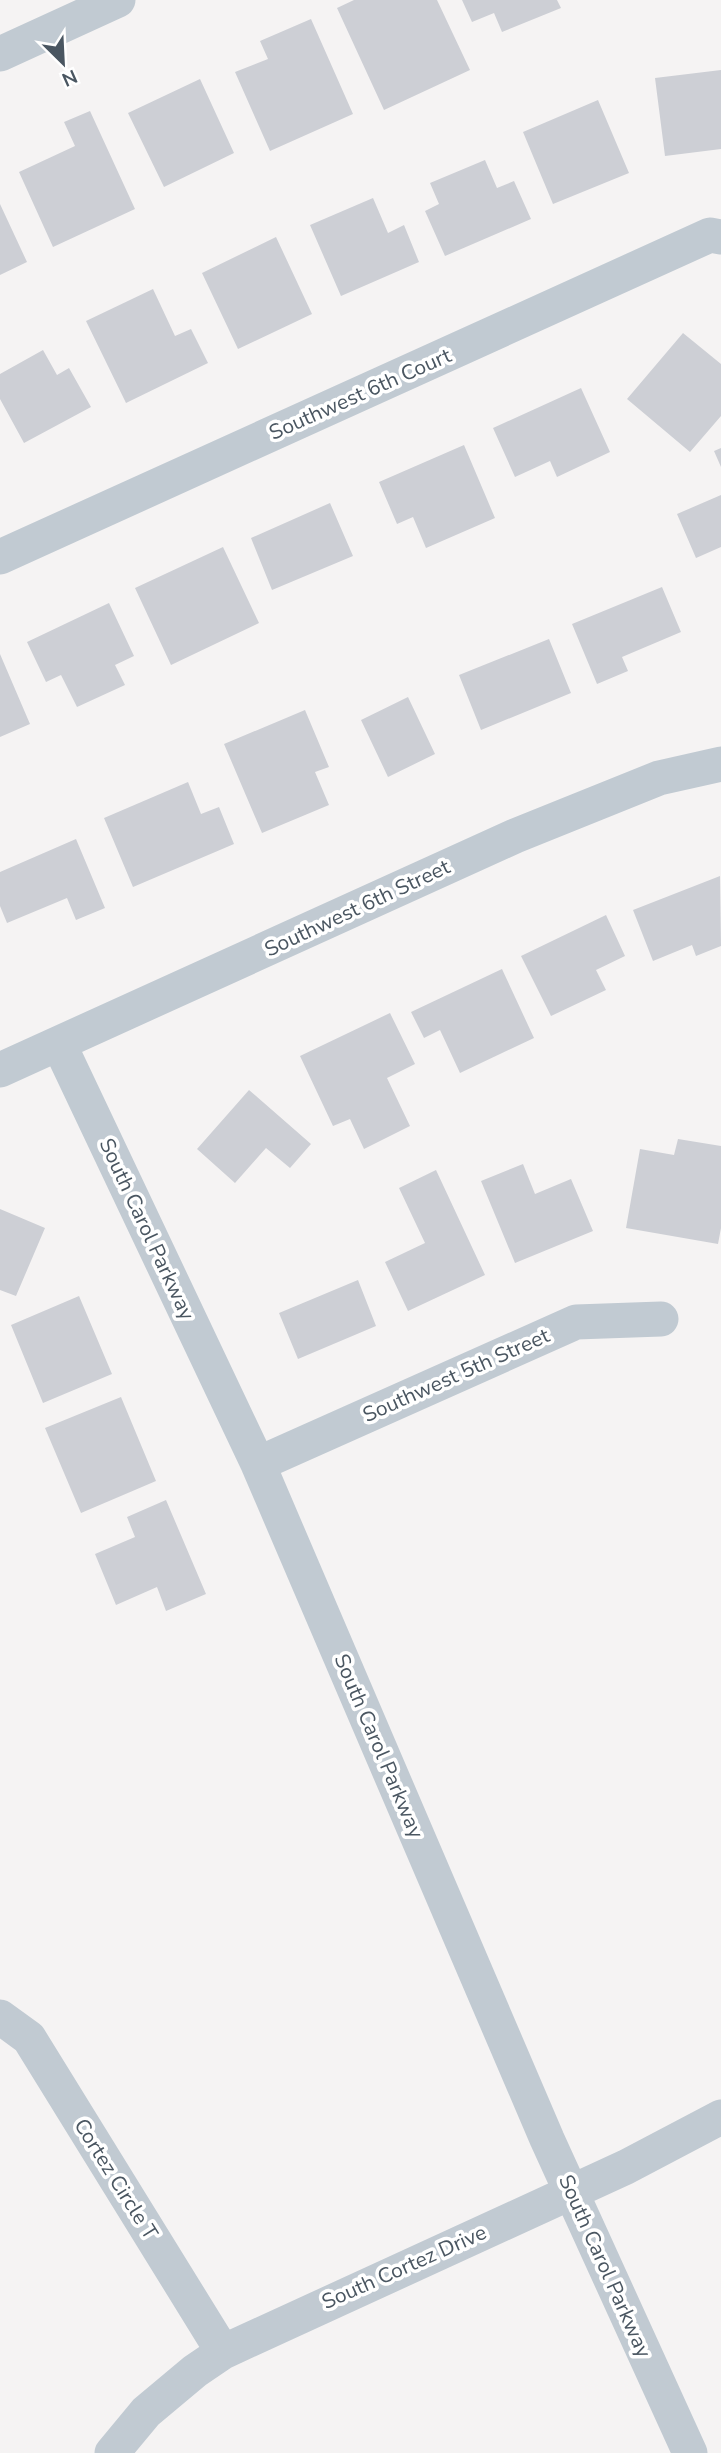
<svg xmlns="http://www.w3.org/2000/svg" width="721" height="2453" font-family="'Nunito Sans',sans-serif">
<rect width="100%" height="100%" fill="#f5f3f3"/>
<path fill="#cdcfd5" d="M 354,0 L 437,0 L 470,70 L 384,110 L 337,8 Z
M 462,0 L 557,0 L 561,8 L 502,32 L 494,13 L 472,22 Z
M 311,19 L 353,114 L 270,151 L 235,72 L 268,59 L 260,41 Z
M 721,70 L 721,149 L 665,156 L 655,78 Z
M 200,79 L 234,153 L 164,187 L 128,113 Z
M 598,100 L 629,173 L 553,204 L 523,132 Z
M 90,111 L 135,209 L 53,247 L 19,172 L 75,146 L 64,122 Z
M 485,160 L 497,188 L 514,181 L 531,219 L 445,256 L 425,211 L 439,204 L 430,183 Z
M 373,198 L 388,233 L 404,225 L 419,262 L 341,296 L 310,225 Z
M 0,204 L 27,262 L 0,275 Z
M 276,237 L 312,314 L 238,349 L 202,273 Z
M 153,289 L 175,336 L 191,329 L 208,363 L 126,403 L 86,321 Z
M 683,333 L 721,364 L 721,416 L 690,452 L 627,399 Z
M 43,350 L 57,375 L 69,368 L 91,407 L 24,443 L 0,399 L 0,374 Z
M 581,388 L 610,452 L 557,477 L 550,461 L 515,477 L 493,428 Z
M 464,445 L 495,518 L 426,548 L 413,517 L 397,524 L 379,482 Z
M 721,448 L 721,467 L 714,451 Z
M 721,495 L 721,547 L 696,558 L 677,514 Z
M 330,503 L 353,556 L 272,590 L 251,538 Z
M 223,547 L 259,623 L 171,665 L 135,588 Z
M 662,587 L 681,632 L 622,657 L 628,671 L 597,684 L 572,624 Z
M 109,603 L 134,656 L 115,665 L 125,685 L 77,707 L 61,675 L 46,682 L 27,642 Z
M 549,639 L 571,693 L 481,730 L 459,675 Z
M 0,654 L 30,724 L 0,737 Z
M 408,697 L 435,754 L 388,777 L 361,720 Z
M 305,710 L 329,767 L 315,772 L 329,805 L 262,833 L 224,744 Z
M 188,782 L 201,814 L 219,807 L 234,844 L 133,887 L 104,818 Z
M 76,839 L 105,908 L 76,920 L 67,898 L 7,923 L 0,906 L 0,872 Z
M 720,876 L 721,946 L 696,956 L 692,945 L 653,961 L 633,910 Z
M 606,915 L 625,956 L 596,970 L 606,990 L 551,1016 L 521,956 Z
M 502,969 L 534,1038 L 460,1073 L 440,1030 L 424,1038 L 411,1012 Z
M 390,1013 L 415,1064 L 387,1078 L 410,1126 L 364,1149 L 350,1119 L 333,1126 L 300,1056 Z
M 249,1090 L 311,1144 L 290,1168 L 266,1148 L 235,1183 L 197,1149 Z
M 678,1139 L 721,1146 L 721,1228 L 718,1244 L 626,1228 L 640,1149 L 674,1155 Z
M 523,1164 L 535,1194 L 571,1179 L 593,1231 L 515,1263 L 481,1181 Z
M 436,1170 L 485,1275 L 408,1311 L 385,1262 L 425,1243 L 399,1188 Z
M 0,1209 L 45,1228 L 16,1296 L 0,1290 Z
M 358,1280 L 376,1326 L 298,1359 L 279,1313 Z
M 79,1296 L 112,1374 L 43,1403 L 11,1325 Z
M 121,1397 L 156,1481 L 81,1513 L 45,1428 Z
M 166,1500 L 206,1594 L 166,1611 L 157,1587 L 116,1605 L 95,1554 L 135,1537 L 127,1517 Z"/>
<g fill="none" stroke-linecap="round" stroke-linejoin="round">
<path stroke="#c1cad2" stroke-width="35" d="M 0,54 L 118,0
M 0,557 L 710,235 L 721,237
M 59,1044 L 258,1464 L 547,2139 L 690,2453
M 0,1070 L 515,836 L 659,778 L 721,764
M 258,1464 L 576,1322 L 661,1319
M 0,2017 L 29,2038 L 223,2352
M 112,2453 L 146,2412 L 195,2371 L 223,2352 L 626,2167 L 721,2117"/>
</g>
<g text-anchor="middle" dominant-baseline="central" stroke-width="7" stroke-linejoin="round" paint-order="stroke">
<g font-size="21" fill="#4a5661" stroke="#fff">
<text transform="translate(360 394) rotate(-24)">Southwest 6th Court</text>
<text transform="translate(357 908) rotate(-25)">Southwest 6th Street</text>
<text transform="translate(147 1229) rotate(65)">South Carol Parkway</text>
<text transform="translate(456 1375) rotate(-24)">Southwest 5th Street</text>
<text transform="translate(379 1746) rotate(67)">South Carol Parkway</text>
<text transform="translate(116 2179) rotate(58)">Cortez Circle T</text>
<text transform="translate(605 2266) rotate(66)">South Carol Parkway</text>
<text transform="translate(404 2267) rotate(-24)">South Cortez Drive</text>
</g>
</g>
<g transform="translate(63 63) rotate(156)" stroke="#ffffff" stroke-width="5" paint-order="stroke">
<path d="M0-5L12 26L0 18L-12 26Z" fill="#4a5661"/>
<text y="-10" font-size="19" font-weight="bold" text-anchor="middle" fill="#4a5661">N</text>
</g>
</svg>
